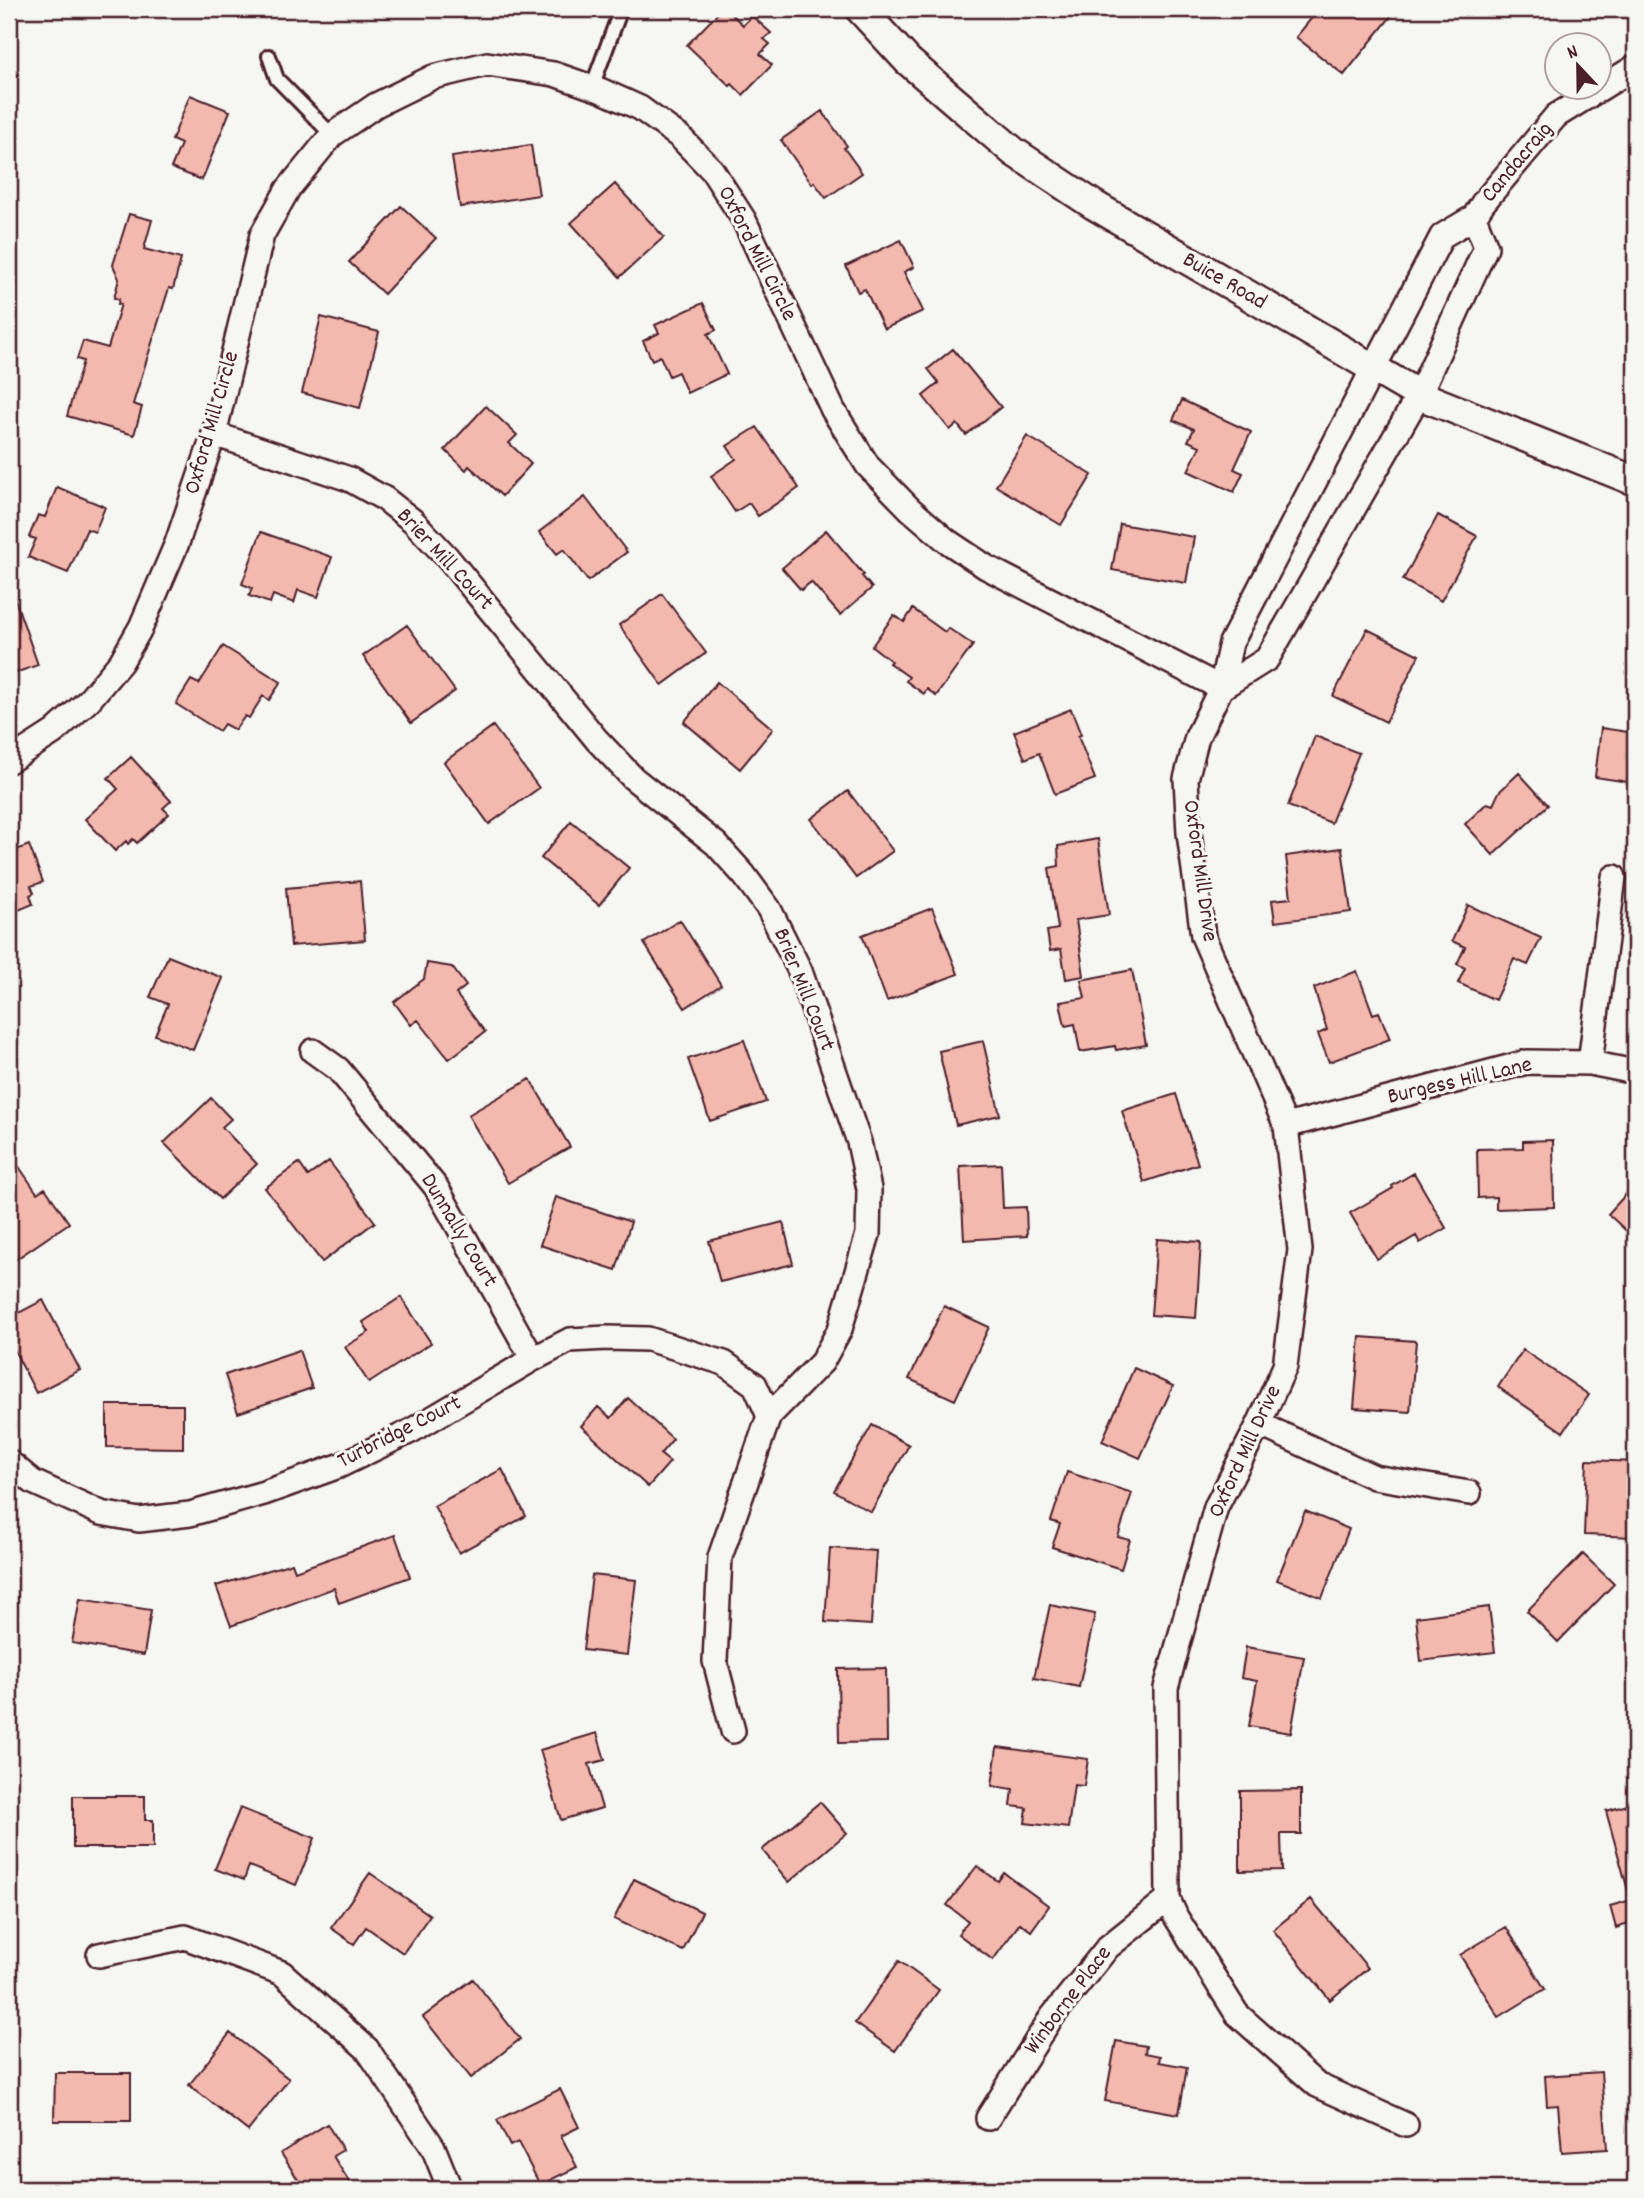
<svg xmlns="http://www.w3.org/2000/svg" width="1644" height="2198" font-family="Dekko,sans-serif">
<rect width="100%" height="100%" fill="#f6f6f2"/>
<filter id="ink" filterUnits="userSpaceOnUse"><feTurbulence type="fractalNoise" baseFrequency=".0143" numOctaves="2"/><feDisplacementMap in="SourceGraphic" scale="14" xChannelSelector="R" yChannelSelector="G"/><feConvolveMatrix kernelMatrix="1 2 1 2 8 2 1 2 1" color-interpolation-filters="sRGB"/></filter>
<g filter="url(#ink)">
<path fill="#f4b9ae" stroke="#4a1f2b" stroke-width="2" d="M 722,9 L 726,9 L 743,25 L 752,16 L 771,33 L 764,39 L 770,44 L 760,54 L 772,65 L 743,95 L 732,84 L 730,86 L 687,45 Z
M 1319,9 L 1397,9 L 1344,75 L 1296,37 Z
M 190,95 L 230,111 L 202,180 L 171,168 L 181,144 L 172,140 Z
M 822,111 L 847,146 L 844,148 L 862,173 L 826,198 L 814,182 L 812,184 L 781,140 Z
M 531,145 L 539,195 L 460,207 L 452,157 Z
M 615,184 L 664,237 L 620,277 L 571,223 Z
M 401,206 L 436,238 L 384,294 L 349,262 Z
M 129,214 L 152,220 L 144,249 L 181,259 L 173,289 L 169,288 L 133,404 L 142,407 L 134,435 L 67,416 L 83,361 L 77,359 L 83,341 L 108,348 L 121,304 L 118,304 L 119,299 L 114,298 L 119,279 L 113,265 Z
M 901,240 L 914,267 L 904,272 L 923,311 L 884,329 L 865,289 L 858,292 L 846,266 Z
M 703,303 L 716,330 L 708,334 L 727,374 L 687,393 L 678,372 L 669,376 L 660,356 L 652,360 L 643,341 L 659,333 L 655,325 Z
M 321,317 L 379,332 L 360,408 L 302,393 Z
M 953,349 L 1001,407 L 966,435 L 957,424 L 950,430 L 923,396 L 939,383 L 928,369 Z
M 1182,400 L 1251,432 L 1234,469 L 1243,473 L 1234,492 L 1188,471 L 1200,446 L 1188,441 L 1194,429 L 1173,420 Z
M 486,406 L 517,435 L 509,443 L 531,464 L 502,496 L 469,466 L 466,470 L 445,450 Z
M 757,427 L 799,488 L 758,516 L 749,503 L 735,512 L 711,476 L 736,459 L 727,446 Z
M 1027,436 L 1092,475 L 1061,525 L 996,486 Z
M 57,487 L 105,507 L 95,532 L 87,529 L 68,573 L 28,557 L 36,539 L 29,537 L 38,515 L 45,517 Z
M 585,497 L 627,552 L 588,581 L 564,549 L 557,554 L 539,532 Z
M 1438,515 L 1477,536 L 1441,601 L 1403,580 Z
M 1120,524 L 1194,537 L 1186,583 L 1112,570 Z
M 826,530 L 864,575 L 862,576 L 872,588 L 840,615 L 811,582 L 801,590 L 782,568 Z
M 261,532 L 332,557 L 318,597 L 298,590 L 294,603 L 273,595 L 270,603 L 249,596 L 252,588 L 242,584 Z
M 9,591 L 12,591 L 38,665 L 9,675 Z
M 662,594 L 706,653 L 662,685 L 619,625 Z
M 913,609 L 945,632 L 948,628 L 973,645 L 936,696 L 927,689 L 924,694 L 906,681 L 909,677 L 889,663 L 891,661 L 872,646 L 894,615 L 904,622 Z
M 407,625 L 455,691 L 411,723 L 363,656 Z
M 1367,629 L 1419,655 L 1386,722 L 1333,696 Z
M 223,646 L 281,682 L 269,700 L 263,696 L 249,718 L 245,716 L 235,730 L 224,724 L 219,731 L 176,704 L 191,680 L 199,684 Z
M 717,682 L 773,729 L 740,769 L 684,722 Z
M 1071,709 L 1081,735 L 1078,736 L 1095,779 L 1055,794 L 1039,753 L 1025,759 L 1014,732 Z
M 493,726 L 539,788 L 489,824 L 444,762 Z
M 1601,728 L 1635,733 L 1635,783 L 1595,777 Z
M 1315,736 L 1359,753 L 1331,823 L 1288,806 Z
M 131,757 L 171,801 L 163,808 L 169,814 L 137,843 L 133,839 L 128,844 L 126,841 L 115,851 L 85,819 L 118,789 L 108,778 Z
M 1519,773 L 1548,805 L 1493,855 L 1465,824 L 1487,803 L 1493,805 L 1499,792 Z
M 848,791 L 893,851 L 856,878 L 811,819 Z
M 571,821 L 629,868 L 599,905 L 541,858 Z
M 1098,839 L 1109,915 L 1076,920 L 1084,976 L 1066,979 L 1061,949 L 1050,951 L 1047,931 L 1058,929 L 1049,868 L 1059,866 L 1058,846 Z
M 9,845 L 11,845 L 14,851 L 29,845 L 43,882 L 31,886 L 34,893 L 30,895 L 33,904 L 9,914 Z
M 1342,848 L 1351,912 L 1275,922 L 1272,900 L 1291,898 L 1286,856 Z
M 360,881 L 365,940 L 291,946 L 286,888 Z
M 1468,905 L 1541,938 L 1528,965 L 1514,959 L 1495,1000 L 1458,983 L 1465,968 L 1457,964 L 1465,947 L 1452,941 Z
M 932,908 L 958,974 L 887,1001 L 862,935 Z
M 680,920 L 721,985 L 685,1008 L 644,943 Z
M 168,956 L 223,978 L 193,1050 L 155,1035 L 168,1004 L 150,997 Z
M 427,963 L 452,967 L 466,986 L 456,994 L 485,1032 L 449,1059 L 418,1020 L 411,1025 L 394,1002 L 424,979 Z
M 1132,970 L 1146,1045 L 1116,1050 L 1115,1046 L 1080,1052 L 1075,1024 L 1065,1026 L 1060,1002 L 1085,998 L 1081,980 Z
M 1357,971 L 1373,1014 L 1379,1012 L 1390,1039 L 1329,1062 L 1318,1034 L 1327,1030 L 1314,988 Z
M 744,1040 L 766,1102 L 710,1121 L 688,1059 Z
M 983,1041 L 1000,1115 L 956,1125 L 939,1051 Z
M 530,1079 L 570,1147 L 508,1183 L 468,1115 Z
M 1176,1094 L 1198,1164 L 1144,1182 L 1122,1111 Z
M 211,1098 L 231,1119 L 222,1127 L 257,1164 L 220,1199 L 164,1143 Z
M 1553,1140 L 1554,1207 L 1496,1209 L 1496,1197 L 1478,1198 L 1477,1149 L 1523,1148 L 1523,1141 Z
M 9,1152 L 37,1193 L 45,1188 L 69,1223 L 9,1264 Z
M 329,1161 L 375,1222 L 322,1262 L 265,1188 L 299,1163 L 308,1176 Z
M 1001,1164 L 1003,1208 L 1026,1207 L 1027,1236 L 964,1240 L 960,1166 Z
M 1414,1173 L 1446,1228 L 1420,1243 L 1416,1236 L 1377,1259 L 1350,1213 L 1393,1188 L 1392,1186 Z
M 1635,1184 L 1635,1239 L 1608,1214 Z
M 556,1197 L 631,1222 L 616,1270 L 540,1245 Z
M 783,1222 L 793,1264 L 720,1282 L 709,1241 Z
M 1157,1239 L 1201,1242 L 1196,1318 L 1151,1315 Z
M 401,1297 L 431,1343 L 369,1383 L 345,1347 L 369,1332 L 363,1322 Z
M 43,1300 L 80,1370 L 36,1393 L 9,1340 L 9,1318 Z
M 944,1306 L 989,1327 L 955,1400 L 909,1379 Z
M 1360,1337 L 1416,1341 L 1410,1412 L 1354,1408 Z
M 299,1350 L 312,1388 L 238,1413 L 225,1375 Z
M 1523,1350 L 1589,1395 L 1563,1432 L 1498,1387 Z
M 1134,1368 L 1173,1386 L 1140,1458 L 1102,1441 Z
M 628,1398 L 673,1439 L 660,1454 L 670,1462 L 648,1487 L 581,1426 L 598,1407 L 611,1418 Z
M 107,1405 L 183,1405 L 183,1448 L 107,1447 Z
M 872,1425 L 909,1445 L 871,1512 L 834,1491 Z
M 1587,1460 L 1635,1462 L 1635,1537 L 1584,1535 Z
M 502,1469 L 526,1516 L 459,1553 L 434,1506 Z
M 1067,1472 L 1132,1493 L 1118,1537 L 1130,1540 L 1121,1569 L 1052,1547 L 1060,1524 L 1051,1521 Z
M 1305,1511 L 1349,1529 L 1322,1598 L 1277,1580 Z
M 395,1535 L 410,1577 L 339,1603 L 334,1588 L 231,1626 L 216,1586 L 292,1563 L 295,1571 Z
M 830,1548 L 876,1551 L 871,1625 L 825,1622 Z
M 1583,1554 L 1614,1584 L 1558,1642 L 1527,1611 Z
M 592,1575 L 636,1580 L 627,1655 L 583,1650 Z
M 80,1599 L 151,1610 L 144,1655 L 72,1643 Z
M 1050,1605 L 1095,1614 L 1079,1687 L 1034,1678 Z
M 1489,1607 L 1495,1652 L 1421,1661 L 1416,1617 Z
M 1246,1647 L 1304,1657 L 1291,1733 L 1249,1726 L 1257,1681 L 1241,1678 Z
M 886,1668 L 887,1742 L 839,1743 L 838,1669 Z
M 597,1733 L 605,1760 L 589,1764 L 602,1808 L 561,1820 L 540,1750 Z
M 997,1747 L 1088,1759 L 1084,1786 L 1074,1785 L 1068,1828 L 1025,1823 L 1027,1808 L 1011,1806 L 1013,1789 L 992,1786 Z
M 1301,1790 L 1301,1834 L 1281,1834 L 1282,1870 L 1240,1871 L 1240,1791 Z
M 73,1796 L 145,1796 L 145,1820 L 153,1820 L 153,1848 L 73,1848 Z
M 820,1802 L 847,1833 L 789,1882 L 762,1850 Z
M 1635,1803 L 1635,1893 L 1629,1894 L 1606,1811 Z
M 240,1808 L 315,1838 L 296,1885 L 249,1866 L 244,1880 L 215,1869 Z
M 977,1866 L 998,1881 L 1004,1873 L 1049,1906 L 1031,1931 L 1020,1923 L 993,1960 L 958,1934 L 968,1921 L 947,1905 Z
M 370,1873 L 430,1915 L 403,1953 L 366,1927 L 354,1944 L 331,1928 Z
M 634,1879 L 702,1912 L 683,1951 L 614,1919 Z
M 1311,1899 L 1368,1968 L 1330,2000 L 1273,1930 Z
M 1635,1899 L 1635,1922 L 1616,1928 L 1610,1906 Z
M 1506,1927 L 1545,1989 L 1499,2017 L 1460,1955 Z
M 899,1961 L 939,1990 L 895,2051 L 855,2023 Z
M 473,1979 L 520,2039 L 471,2078 L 423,2017 Z
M 230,2033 L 289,2079 L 248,2131 L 189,2085 Z
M 1116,2041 L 1146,2046 L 1145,2053 L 1160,2056 L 1159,2062 L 1187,2067 L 1179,2114 L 1105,2101 Z
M 1601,2072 L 1607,2149 L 1562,2152 L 1558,2105 L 1547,2106 L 1545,2076 Z
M 55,2073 L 131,2073 L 131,2121 L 54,2121 Z
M 560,2089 L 579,2127 L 561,2136 L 577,2167 L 540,2185 L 518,2142 L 510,2146 L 497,2120 Z
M 327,2124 L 343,2150 L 333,2156 L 354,2189 L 304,2189 L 281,2153 Z"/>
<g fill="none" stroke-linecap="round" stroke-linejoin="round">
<defs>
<path id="service" d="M 269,56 L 277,79 L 332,135
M 592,87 L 621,9"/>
<path id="minor" d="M 214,434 L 349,479 L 385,499 L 413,521 L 447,557 L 597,740 L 633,778 L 716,844 L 744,875 L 769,909 L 800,971 L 859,1142 L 869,1189 L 868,1234 L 840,1329 L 822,1362 L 769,1416 L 720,1557 L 715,1661 L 733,1731
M 1221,688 L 1267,659 L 1419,395 L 1486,247 L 1474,217
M 9,761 L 54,732 L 89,700 L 121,662 L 141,627 L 177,543 L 214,434 L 262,235 L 288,189 L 332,135 L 376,105 L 433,77 L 487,64 L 554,74 L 600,90 L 640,108 L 680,137 L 712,170 L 744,220 L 833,410 L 868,466 L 910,509 L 947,541 L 986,567 L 1221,688
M 313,1051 L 338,1069 L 436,1187 L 533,1359
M 1590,1063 L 1614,877
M 1286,1126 L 1527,1062 L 1590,1063 L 1635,1072
M 1259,1424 L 1374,1477 L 1469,1493
M 9,1462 L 33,1482 L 101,1513 L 139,1520 L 190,1514 L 264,1493 L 339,1466 L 411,1431 L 533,1359 L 570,1340 L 607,1338 L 648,1339 L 724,1363 L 755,1385 L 769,1416
M 99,1955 L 185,1937 L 282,1973 L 367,2049 L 433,2147 L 450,2189
M 988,2118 L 1051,2018 L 1108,1947 L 1168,1899
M 1406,2125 L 1317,2085 L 1237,2014 L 1176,1917 L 1168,1899 L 1166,1688 L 1216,1507 L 1259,1424 L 1285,1366 L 1300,1250 L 1286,1126 L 1203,936 L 1189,833 L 1186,779 L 1197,737 L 1221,688 L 1231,643 L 1442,236 L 1474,217 L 1483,203 L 1556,116 L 1635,67"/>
<path id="tertiary" d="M 860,9 L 908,61 L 959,105 L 1014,152 L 1094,205 L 1419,395 L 1635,481"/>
</defs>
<use href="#service" stroke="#4a1f2b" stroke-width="18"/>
<use href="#minor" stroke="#4a1f2b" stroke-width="28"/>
<use href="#tertiary" stroke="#4a1f2b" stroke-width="33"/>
<path stroke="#4a1f2b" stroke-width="4.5" stroke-dasharray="7 5" stroke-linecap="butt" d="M 9,50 L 16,9"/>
<use href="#service" stroke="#f6f6f2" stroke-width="12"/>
<use href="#minor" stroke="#f6f6f2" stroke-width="23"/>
<use href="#tertiary" stroke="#f6f6f2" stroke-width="28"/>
</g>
</g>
<g text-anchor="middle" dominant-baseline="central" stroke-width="6" stroke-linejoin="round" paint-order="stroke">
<g font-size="23" fill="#4a1f2b" stroke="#f6f6f2">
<text transform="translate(1518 163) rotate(-50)">Candacraig</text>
<text transform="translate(756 254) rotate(63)">Oxford Mill Circle</text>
<text transform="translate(1224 282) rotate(30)">Buice Road</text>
<text transform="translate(213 423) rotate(-74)">Oxford Mill Circle</text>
<text transform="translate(444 560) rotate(47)">Brier Mill Court</text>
<text transform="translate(1199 871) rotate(82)">Oxford Mill Drive</text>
<text transform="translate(803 990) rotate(68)">Brier Mill Court</text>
<text transform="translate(1460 1082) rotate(-13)">Burgess Hill Lane</text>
<text transform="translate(458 1231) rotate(59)">Dunnally Court</text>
<text transform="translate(400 1433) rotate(-27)">Turbridge Court</text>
<text transform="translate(1246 1452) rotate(-65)">Oxford Mill Drive</text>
<text transform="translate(1069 2001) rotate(-53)">Winborne Place</text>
</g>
</g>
<rect width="1644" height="2198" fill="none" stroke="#f6f6f2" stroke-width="35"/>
<rect x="18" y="18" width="1609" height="2163" fill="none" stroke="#4a1f2b" stroke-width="2.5" filter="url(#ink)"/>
<g transform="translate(1578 66) rotate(338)"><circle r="33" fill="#f6f6f2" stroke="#b1a0a2" stroke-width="2"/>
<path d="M0-5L12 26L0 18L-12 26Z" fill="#4a1f2b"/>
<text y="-10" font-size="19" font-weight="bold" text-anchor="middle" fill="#4a1f2b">N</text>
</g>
</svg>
